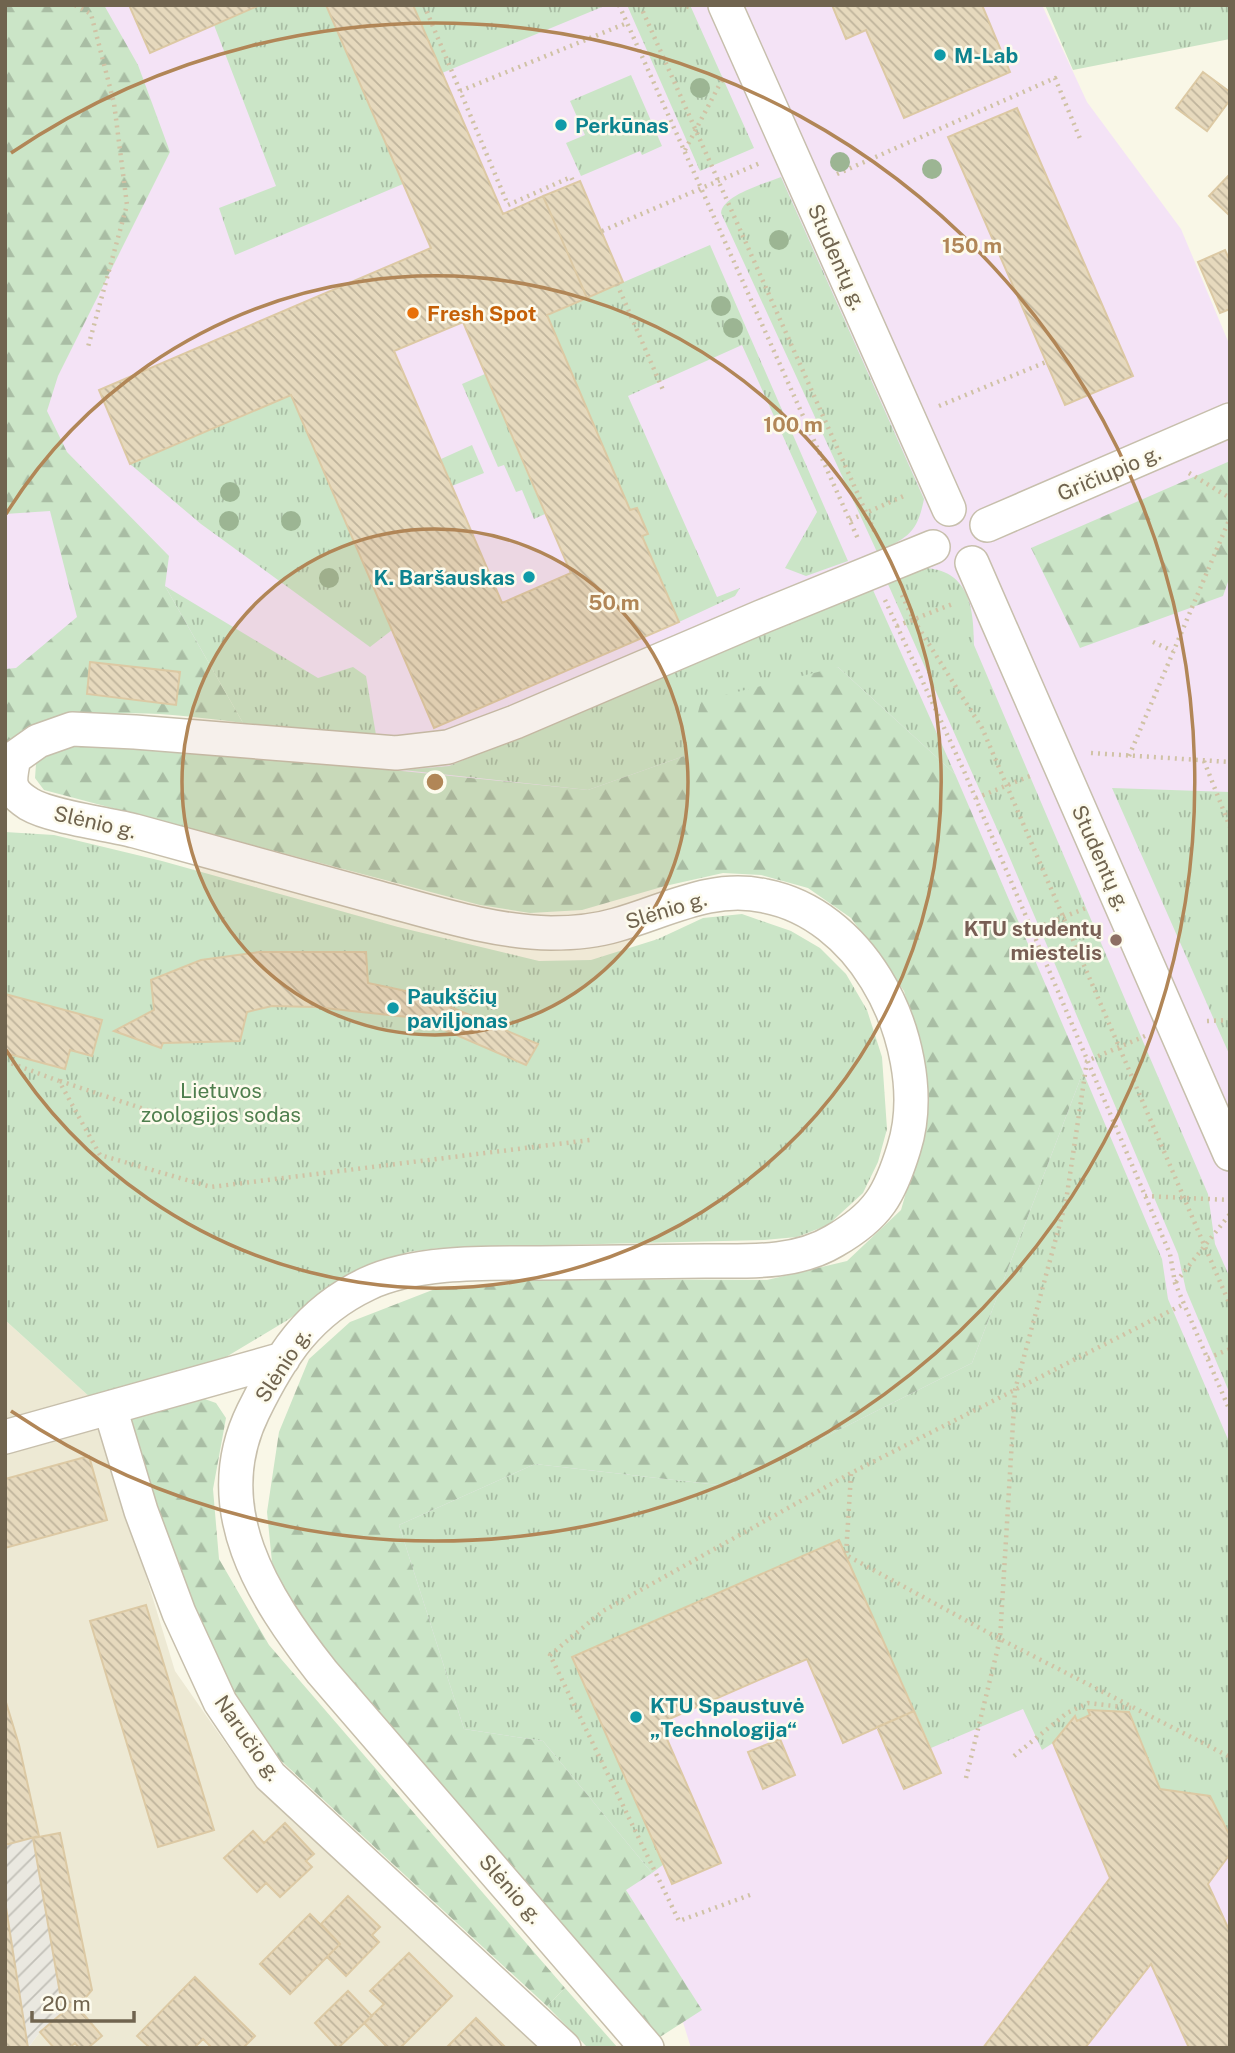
<svg xmlns="http://www.w3.org/2000/svg" width="1235" height="2053" font-family="'Public Sans',sans-serif">
<defs>
<pattern id="industrial-furrows" width="10" height="10" patternUnits="userSpaceOnUse" patternTransform="scale(1.75)"><rect width="10" height="10" fill="#eae8e0"/><path d="M-1 1l2-2M0 10L10 0M9 11l2-2" fill="none" stroke="#c2c0b8"/></pattern>
<pattern id="grass-tufts" width="24" height="20" patternUnits="userSpaceOnUse" patternTransform="scale(1.75)"><rect width="24" height="20" fill="#cbe5c7"/><path d="M3 7l-1-3M5 7V3M7 7l1-3M15 17l-1-3M17 17v-4M19 17l1-3" fill="none" stroke="#a9bda4"/></pattern>
<pattern id="forest-firs" width="22" height="20" patternUnits="userSpaceOnUse" patternTransform="scale(1.75)"><rect width="22" height="20" fill="#cbe5c7"/><path d="M5 1l3.5 6h-7zM16 11l3.5 6h-7z" fill="#a9bda4"/></pattern>
<pattern id="building-back-hatch" width="6" height="6" patternUnits="userSpaceOnUse" patternTransform="scale(1.75)"><rect width="6" height="6" fill="#e6d9bd"/><path d="M-1 5l2 2M0 0l6 6M5-1l2 2" fill="none" stroke="#bfb49c"/></pattern>
</defs>
<rect width="100%" height="100%" fill="#f9f7e7"/>
<path fill="#ede9d4" d="M 5,1320 L 92,1399 L 175,1671 L 238,1761 L 546,2048 L 28,2048 L 40,2032 L 74,2003 L 59,1833 L 39,1836 L 19,1745 L 5,1699 Z"/>
<path fill="url(#industrial-furrows)" d="M 5,1699 L 19,1745 L 39,1836 L 60,1833 L 92,1990 L 81,2003 L 74,2003 L 40,2032 L 28,2048 L 5,2048 Z"/>
<path fill="#f4e3f6" d="M 58,5 L 1042,5 L 1087,102 L 1181,229 L 1230,346 L 1230,2048 L 691,2048 L 678,2006 L 456,1741 L 380,1506 L 956,1350 L 939,796 L 591,810 L 328,770 L 332,718 L 155,631 L 5,685 L 5,325 Z"/>
<path fill="url(#grass-tufts)" d="M 260,5 L 326,5 L 403,184 L 235,255 L 219,208 L 276,186 L 214,25 Z
M 413,5 L 601,5 L 602,7 L 442,73 Z
M 627,5 L 690,5 L 754,148 L 700,171 Z
M 1045,5 L 1230,5 L 1230,39 L 1073,70 Z
M 631,75 L 662,146 L 642,155 L 640,151 L 581,176 L 566,143 L 585,135 L 570,101 Z
M 781,177 L 924,499 C 917,534 908,537 877,552 L 721,213 C 723,195 764,184 781,177 Z
M 710,245 L 848,561 L 806,576 L 785,568 L 817,512 L 742,345 L 628,396 L 717,597 L 740,588 L 735,596 L 679,622 L 642,536 L 648,533 L 637,508 L 630,510 L 547,315 Z
M 485,374 L 545,514 L 534,519 L 522,490 L 516,492 L 504,465 L 498,467 L 462,384 Z
M 291,395 L 392,630 L 370,647 L 201,524 L 130,464 Z
M 472,445 L 484,473 L 452,486 L 441,459 Z
M 927,568 C 970,572 974,610 974,645 L 1208,1194 L 1215,1244 L 1230,1278 L 1230,1394 L 1186,1290 L 1178,1254 L 1006,849 L 887,582 Z
M 165,586 L 318,678 L 353,667 L 366,676 L 376,735 L 243,723 Z
M 869,590 L 873,590 L 955,774 L 838,667 L 687,755 L 588,790 L 403,770 L 449,766 Z
M 1112,788 L 1230,792 L 1230,1056 Z
M 5,832 L 54,835 L 162,861 L 398,927 L 539,961 L 591,960 L 658,939 L 703,918 L 742,914 L 791,931 L 820,948 L 846,974 L 867,1010 L 882,1057 L 887,1129 L 878,1162 L 863,1193 L 828,1225 L 797,1237 L 764,1240 L 439,1248 L 408,1252 L 357,1272 L 286,1321 L 211,1366 L 92,1399 L 5,1320 Z
M 1083,1072 L 1162,1259 L 1168,1299 L 1230,1444 L 1230,1836 L 1210,1796 L 1160,1789 L 1089,1710 L 1090,1715 L 1077,1721 L 1074,1716 L 1053,1743 L 1042,1750 L 1023,1709 L 931,1748 L 839,1540 L 573,1657 L 664,1864 L 652,1873 L 543,1741 L 464,1729 L 399,1525 L 535,1464 L 727,1486 L 972,1363 Z
M 565,1988 L 618,2048 L 588,2048 L 547,2006 Z"/>
<path fill="url(#forest-firs)" fill-rule="evenodd" d="M 5,5 L 104,5 L 138,65 L 170,152 L 58,376 L 47,411 L 67,452 L 169,556 L 165,586 L 243,723 C 153,712 90,702 5,743 L 5,669 L 16,668 L 77,617 L 50,511 L 5,514 ZM 90,662 L 180,672 L 176,705 L 87,694 Z
M 1230,461 L 1230,576 L 1223,596 L 1080,648 L 1031,548 Z
M 838,667 L 955,774 L 1083,1072 L 972,1363 L 727,1486 L 535,1464 L 399,1525 L 464,1729 L 543,1741 L 652,1873 L 626,1890 L 702,2010 L 660,2037 L 418,1757 L 345,1683 L 288,1599 L 272,1562 L 267,1512 L 279,1432 L 309,1359 L 350,1322 L 435,1289 L 548,1279 L 767,1280 L 847,1261 L 901,1210 L 925,1126 L 926,1068 L 904,991 L 851,918 L 808,888 L 761,875 L 723,873 L 665,886 L 582,910 L 530,913 L 480,905 L 44,790 L 35,778 L 36,764 L 46,753 L 73,746 L 167,747 L 588,790 L 687,755 L 701,701 Z
M 196,1396 L 216,1403 L 226,1418 L 213,1489 L 219,1559 L 269,1645 L 565,1988 L 547,2006 L 277,1757 L 236,1696 L 180,1582 L 125,1416 Z"/>
<path fill="url(#building-back-hatch)" stroke="#dcc9a4" stroke-width="2" fill-rule="evenodd" d="M 129,5 L 260,5 L 150,53 Z
M 326,5 L 413,5 L 503,214 L 543,196 L 587,298 L 547,315 L 630,510 L 637,508 L 648,534 L 642,536 L 679,622 L 434,728 L 291,395 L 130,464 L 99,390 L 431,248 ZM 463,322 L 571,573 L 502,603 L 394,351 Z
M 832,5 L 982,5 L 1010,72 L 904,118 L 866,30 L 846,39 Z
M 1203,72 L 1230,92 L 1230,100 L 1207,131 L 1176,108 Z
M 1017,108 L 1133,376 L 1065,405 L 948,137 Z
M 1230,174 L 1230,216 L 1209,196 Z
M 580,181 L 623,282 L 587,298 L 543,196 Z
M 1225,250 L 1230,261 L 1230,309 L 1220,313 L 1198,262 Z
M 90,662 L 180,672 L 176,705 L 87,694 Z
M 259,952 L 366,952 L 368,983 L 420,994 L 538,1044 L 526,1065 L 417,1018 L 315,1007 L 272,1006 L 247,1012 L 240,1041 L 163,1043 L 161,1048 L 114,1031 L 154,1010 L 151,980 L 201,960 Z
M 5,994 L 102,1020 L 92,1056 L 70,1050 L 65,1069 L 5,1053 Z
M 89,1456 L 107,1520 L 5,1548 L 5,1479 Z
M 839,1540 L 914,1711 L 843,1743 L 807,1659 L 660,1723 L 721,1863 L 672,1884 L 572,1657 Z
M 146,1605 L 214,1830 L 158,1847 L 90,1621 Z
M 5,1699 L 19,1745 L 39,1836 L 5,1845 Z
M 1088,1710 L 1129,1712 L 1160,1789 L 1210,1796 L 1230,1836 L 1230,1854 L 1208,1884 L 1230,1932 L 1230,2048 L 1189,2048 L 1151,1964 L 1085,2048 L 983,2048 L 1110,1878 L 1053,1743 L 1075,1716 L 1077,1721 L 1090,1715 Z
M 914,1711 L 941,1773 L 904,1789 L 877,1727 Z
M 780,1739 L 795,1775 L 763,1789 L 748,1752 Z
M 285,1823 L 314,1854 L 306,1861 L 312,1867 L 280,1897 L 266,1883 L 257,1892 L 224,1858 L 253,1831 L 264,1843 Z
M 60,1833 L 92,1990 L 81,2003 L 62,2005 L 33,1838 Z
M 348,1896 L 380,1927 L 372,1935 L 379,1942 L 346,1976 L 327,1957 L 340,1944 L 321,1924 Z
M 5,1901 L 28,2048 L 5,2048 Z
M 310,1914 L 340,1944 L 290,1994 L 260,1964 Z
M 409,1953 L 452,1996 L 400,2048 L 388,2048 L 364,2023 L 384,2004 L 370,1991 Z
M 195,1977 L 255,2036 L 243,2048 L 212,2048 L 203,2039 L 194,2048 L 150,2048 L 137,2036 Z
M 348,1991 L 372,2016 L 338,2048 L 315,2023 Z
M 74,2003 L 102,2036 L 88,2048 L 79,2048 L 75,2043 L 69,2048 L 54,2048 L 40,2032 Z
M 476,2018 L 506,2048 L 446,2048 Z"/>
<g fill="none" stroke-linecap="round" stroke-linejoin="round">
<defs>
<path id="minor" d="M 725,5 L 949,509
M 987,525 L 1230,420
M 972,563 L 1230,1154
M 110,1408 L 141,1511 L 179,1613 L 220,1702 L 270,1776 L 564,2048
M 5,1437 L 283,1359
M 647,2048 L 322,1672 C 263,1597 206,1508 253,1412 C 281,1355 308,1312 367,1284 C 415,1261 488,1263 540,1263 C 595,1262 650,1262 705,1261 C 748,1261 796,1264 834,1241 C 878,1216 890,1194 904,1148 C 921,1094 905,1026 876,979 C 851,938 812,905 765,896 C 712,884 666,911 616,925 C 596,931 573,933 551,933 C 493,932 435,913 379,898 C 298,876 217,853 135,831 C 108,824 51,817 29,804 C 7,790 9,782 14,758 L 38,741 L 72,729 L 135,732 L 396,753 L 448,747 L 515,722 L 761,617 L 933,547"/>
</defs>
<use href="#minor" stroke="#c7bfac" stroke-width="36"/>
<path stroke="#d0c2a5" stroke-width="4.5" stroke-dasharray="2 5" stroke-linecap="butt" d="M 75,5 L 91,14 L 114,103 L 127,205 L 88,347
M 424,5 L 508,205 L 571,177 L 574,183
M 619,5 L 859,541
M 640,5 L 876,535
M 680,5 L 693,8
M 460,91 L 627,23
M 685,150 L 722,80
M 837,174 L 1055,78 L 1081,141
M 602,231 L 760,163
M 617,284 L 663,390
M 939,406 L 1046,362
M 1189,473 L 1230,498
M 850,520 L 906,495
M 902,595 L 913,619 L 982,728 L 1230,1305
M 885,600 L 964,771 L 1170,1254 L 1175,1283 L 1230,1411
M 897,626 L 955,603
M 1153,642 L 1173,651
M 1091,753 L 1230,762
M 1129,756 L 1230,518
M 1204,761 L 1230,827
M 976,798 L 1030,776
M 1031,930 L 1086,908
M 1207,1021 L 1230,1020
M 5,1061 L 59,1081 L 100,1155 L 211,1187 L 590,1140
M 60,1081 L 177,1120
M 1145,1196 L 1230,1200
M 1176,1282 L 1230,1214
M 1208,1358 L 1230,1349
M 851,1474 L 846,1555 L 1000,1639 L 1230,1757
M 1014,1756 L 1067,1713 L 1088,1703 L 1131,1708
M 966,1778 L 1000,1639 L 1015,1390 L 1066,1201 L 1087,1061 L 1145,1036
M 750,1895 L 679,1921 L 550,1655 L 603,1611 L 851,1473 L 1184,1304"/>
<use href="#minor" stroke="#fff" stroke-width="33"/>
</g>
<g fill="#9cb593">
<circle cx="700" cy="88" r="10"/>
<circle cx="840" cy="162" r="10"/>
<circle cx="932" cy="169" r="10"/>
<circle cx="779" cy="240" r="10"/>
<circle cx="721" cy="306" r="10"/>
<circle cx="733" cy="328" r="10"/>
<circle cx="230" cy="492" r="10"/>
<circle cx="229" cy="521" r="10"/>
<circle cx="291" cy="521" r="10"/>
<circle cx="329" cy="578" r="10"/>
</g>
<circle cx="435" cy="782" r="253" fill="#b18657" fill-opacity=".12"/>
<g fill="none" stroke="#b18657" stroke-width="3.5">
<circle cx="435" cy="782" r="253"/>
<path d="M6 514A506 506 0 1 1 6 1050"/>
<path d="M11 153A759 759 0 1 1 11 1411"/>
</g>
<g fill="#0f9aa8" stroke="#fdfbed" stroke-width="2.5">
<circle cx="940" cy="55" r="7"/>
<circle cx="561" cy="125" r="7"/>
<circle cx="529" cy="577" r="7"/>
<circle cx="393" cy="1008" r="7"/>
<circle cx="636" cy="1717" r="7"/>
</g>
<circle fill="#e8710a" stroke="#fdfbed" stroke-width="2.5" cx="413" cy="313" r="7"/>
<circle fill="#8d6e63" stroke="#fdfbed" stroke-width="2.5" cx="1116" cy="940" r="7"/>
<g text-anchor="middle" dominant-baseline="central" stroke-width="5" stroke-linejoin="round" paint-order="stroke">
<g font-size="21" font-weight="bold" fill="#0d838f" stroke="#fdfbed" text-anchor="start">
<text x="954" y="55">M-Lab</text>
<text x="575" y="125">Perkūnas</text>
<text x="515" y="577" text-anchor="end">K. Baršauskas</text>
<text x="407" y="996">Paukščių<tspan x="407" dy="24">paviljonas</tspan></text>
<text x="650" y="1705">KTU Spaustuvė<tspan x="650" dy="24">„Technologija“</tspan></text>
</g>
<g font-size="21" fill="#70644f" stroke="#fdfbed">
<text transform="translate(837 257) rotate(66)">Studentų g.</text>
<text transform="translate(1109 473) rotate(-23)">Gričiupio g.</text>
<text transform="translate(95 822) rotate(13)">Slėnio g.</text>
<text transform="translate(1101 858) rotate(66)">Studentų g.</text>
<text transform="translate(666 910) rotate(-17)">Slėnio g.</text>
<text transform="translate(283 1365) rotate(-57)">Slėnio g.</text>
<text transform="translate(248 1738) rotate(55)">Naručio g.</text>
<text transform="translate(511 1889) rotate(49)">Slėnio g.</text>
</g>
<g font-size="21" font-weight="bold" fill="#c56008" stroke="#fdfbed" text-anchor="start">
<text x="427" y="313">Fresh Spot</text>
</g>
<g font-size="21" font-weight="bold" fill="#785e54" stroke="#fdfbed" text-anchor="end">
<text x="1102" y="928">KTU studentų<tspan x="1102" dy="24">miestelis</tspan></text>
</g>
<g font-size="21" fill="#4f7f4e" stroke="#fdfbed">
<text x="221" y="1090">Lietuvos<tspan x="221" dy="24">zoologijos sodas</tspan></text>
</g>
</g>
<circle cx="435" cy="782" r="10" fill="#b18657" stroke="#fdfbed" stroke-width="3.5"/>
<g font-size="21" text-anchor="middle" font-weight="bold" fill="#b18657" stroke="#fdfbed" stroke-width="5" stroke-linejoin="round" paint-order="stroke">
<text x="972" y="253">150 m</text>
<text x="793" y="432">100 m</text>
<text x="614" y="610">50 m</text>
</g>
<rect width="1235" height="2053" fill="none" stroke="#70644f" stroke-width="14"/>
<path d="M32 2011v10h102v-10" fill="none" stroke="#70644f" stroke-width="3.5"/>
<text x="42" y="2011" font-size="21" fill="#70644f" stroke="#fdfbed" stroke-width="5" paint-order="stroke">20 m</text>
</svg>
